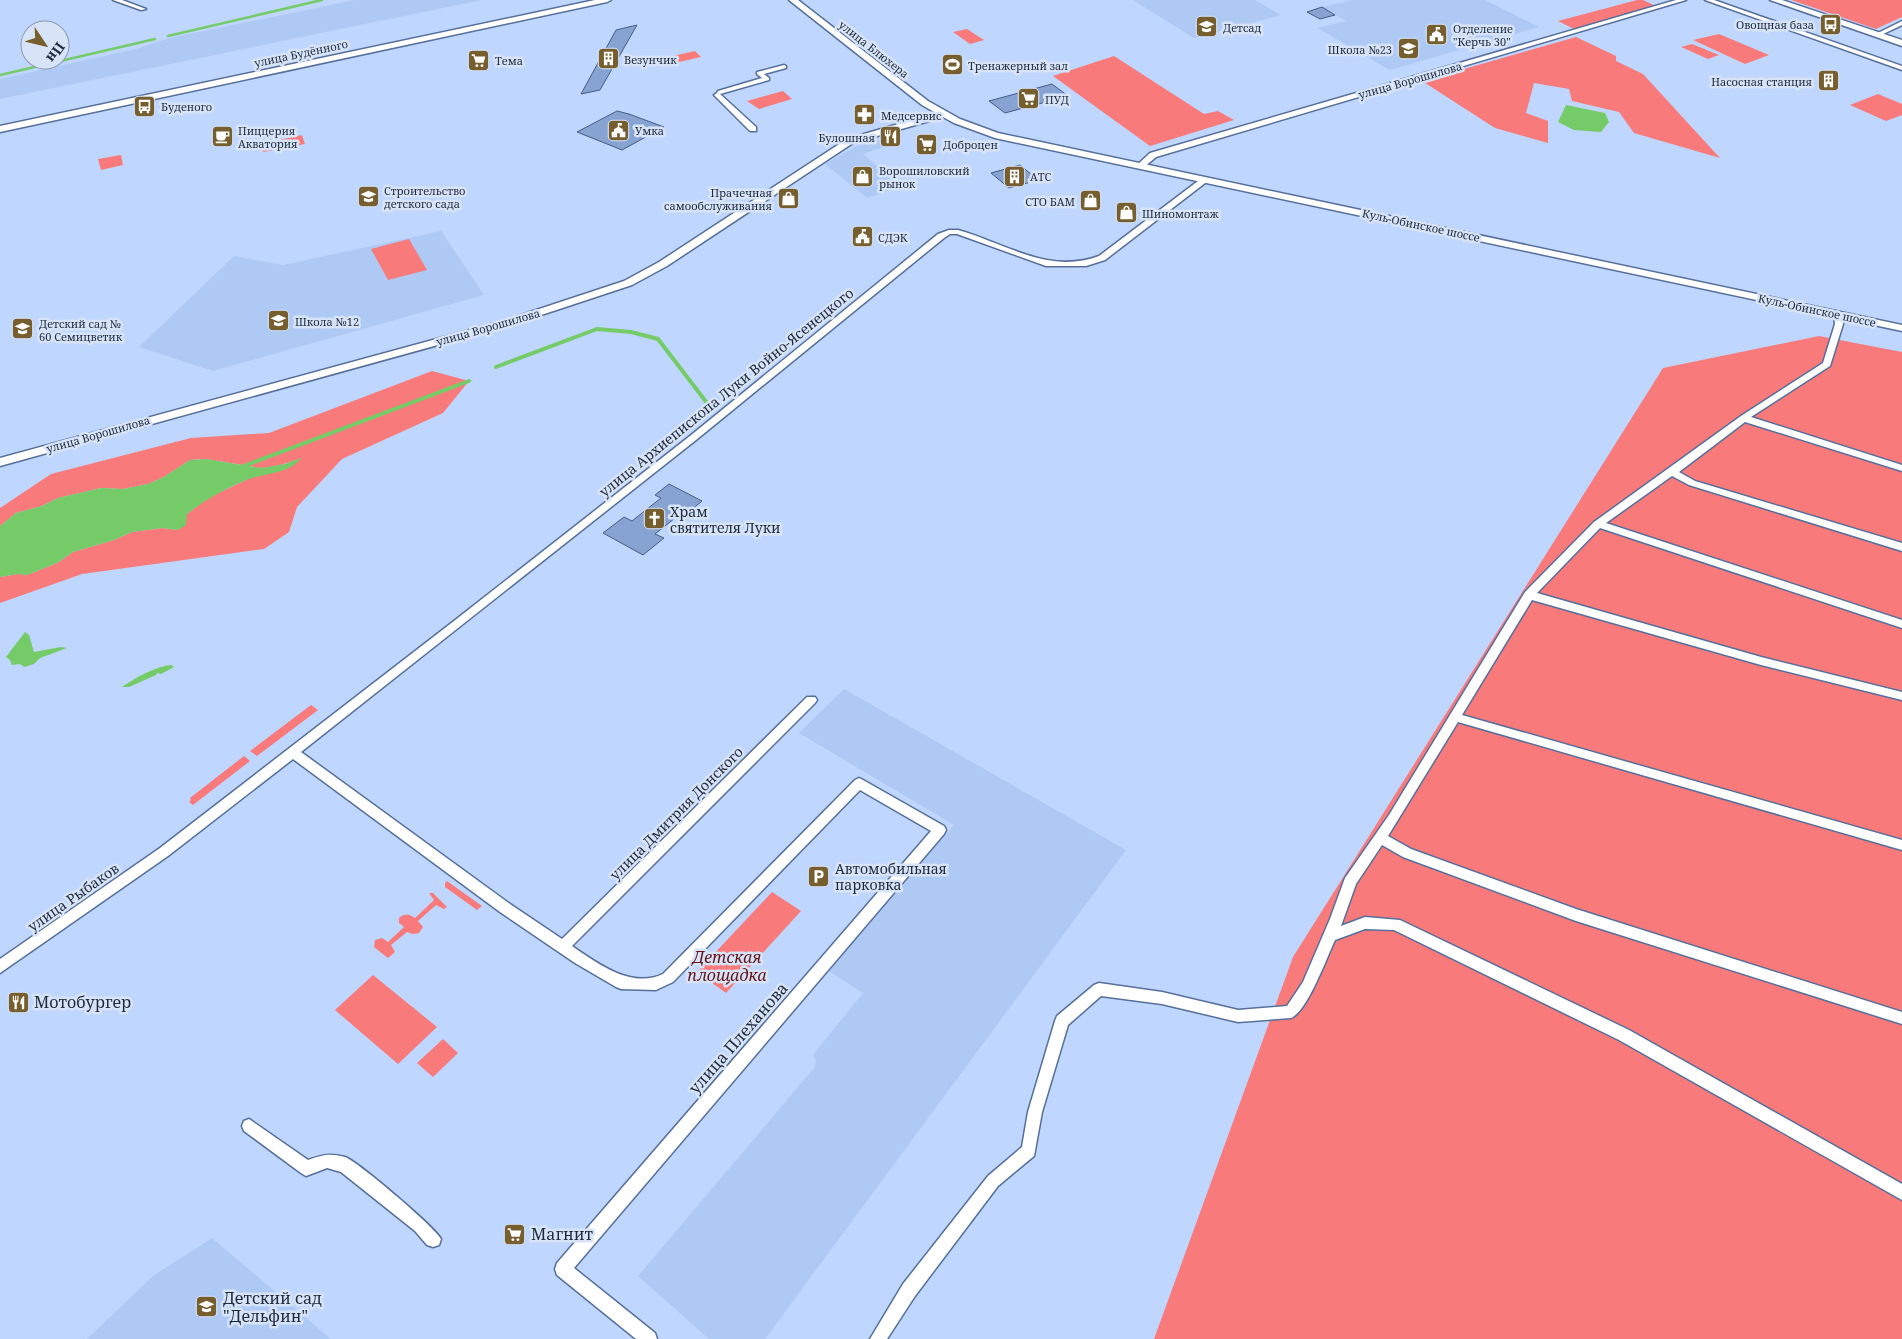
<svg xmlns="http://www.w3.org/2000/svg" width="1902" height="1339" font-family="'Noto Serif',serif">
<rect width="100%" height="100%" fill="#bfd6fe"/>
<path fill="#afc9f5" d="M 354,0 L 482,0 L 0,99 L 0,79 L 136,49 L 170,38 Z
M 1133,0 L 1255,0 L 1281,15 L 1194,38 Z
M 1353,0 L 1485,0 L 1539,27 L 1390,70 L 1317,28 L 1346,21 L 1322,7 Z
M 886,138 L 893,144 L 863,154 L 900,187 L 867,198 L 825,164 L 857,146 Z
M 441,231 L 484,295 L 213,371 L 139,347 L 234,256 L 283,265 Z
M 844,689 L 1126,850 L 765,1339 L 709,1339 L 638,1276 L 815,1067 L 816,1061 L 813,1055 L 863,993 L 829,971 L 954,825 L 799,733 Z
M 212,1238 L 331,1339 L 87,1339 L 153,1276 Z"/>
<path fill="#f97a7b" d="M 1637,0 L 1643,0 L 1656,6 L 1574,29 L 1558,21 Z
M 1791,0 L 1902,0 L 1902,17 L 1876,29 Z
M 967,29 L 984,40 L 970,44 L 953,32 Z
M 1719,34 L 1769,55 L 1745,64 L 1693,40 Z
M 1576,37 L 1616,56 L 1616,61 L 1643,74 L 1720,158 L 1634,133 L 1619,112 L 1572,101 L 1569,89 L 1534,83 L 1526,113 L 1548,121 L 1548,143 L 1495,128 L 1422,81 Z
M 1692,44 L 1719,55 L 1708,59 L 1681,47 Z
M 695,51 L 701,57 L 670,64 L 664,58 Z
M 1114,56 L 1204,114 L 1218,111 L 1234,120 L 1150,146 L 1053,76 Z
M 783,91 L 792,99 L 759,109 L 747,101 Z
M 1878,94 L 1902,104 L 1902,115 L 1886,121 L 1850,105 Z
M 302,135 L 305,144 L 263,152 L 261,144 Z
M 121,155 L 123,165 L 101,170 L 98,159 Z
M 409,239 L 427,270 L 388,280 L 371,249 Z
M 1819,336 L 1902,352 L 1902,1339 L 1154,1339 L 1293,957 L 1663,368 Z
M 432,371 L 469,381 L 443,413 L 342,459 L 297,507 L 289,532 L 264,549 L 82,574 L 0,603 L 0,577 L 18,574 L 27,575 L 57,563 L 73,552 L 114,540 L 132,532 L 162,528 L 178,530 L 187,514 L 208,498 L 252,477 L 290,467 L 300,459 L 277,466 L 261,468 L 206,459 L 190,460 L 164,477 L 148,484 L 123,489 L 101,488 L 58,498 L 42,506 L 16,513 L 0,526 L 0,508 L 51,474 L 191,438 L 269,433 Z
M 311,705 L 318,710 L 257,756 L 250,751 Z
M 244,756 L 250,761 L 193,805 L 189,802 L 191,800 L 190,798 Z
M 447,881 L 482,906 L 477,910 L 445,887 L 445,883 Z
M 772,892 L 801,911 L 726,993 L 697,972 Z
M 429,893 L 433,893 L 447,907 L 444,909 L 436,905 L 418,921 L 423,927 L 419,933 L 413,934 L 407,932 L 391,945 L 395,952 L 388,958 L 374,947 L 375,940 L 382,938 L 388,942 L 404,927 L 399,923 L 399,918 C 406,913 408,914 415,918 L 434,900 Z
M 373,975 L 437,1027 L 398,1064 L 335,1010 Z
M 443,1039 L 458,1053 L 433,1077 L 417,1063 Z"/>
<path fill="#74cb67" d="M 1566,105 L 1605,113 L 1609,122 L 1601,132 L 1574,130 L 1558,122 Z
M 301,458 C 289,475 261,473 244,481 C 223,490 205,500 187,514 L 186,525 L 178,530 L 162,528 L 132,532 L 114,540 L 73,552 L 57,563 L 27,575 L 18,574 L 0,577 L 0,526 L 16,513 L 42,506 L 58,498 L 101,488 L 123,489 L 148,484 L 164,477 L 190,460 L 206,459 L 261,468 L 285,464 Z
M 25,632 L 29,635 L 34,652 L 61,647 L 67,648 L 40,658 L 34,664 L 24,667 L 20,664 L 12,665 L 10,660 L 6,657 Z
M 172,665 L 174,667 L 161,674 L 157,673 L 156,675 L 129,687 L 122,687 C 135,678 156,666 172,665 Z"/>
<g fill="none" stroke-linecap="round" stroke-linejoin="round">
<path stroke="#74cb67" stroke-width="2.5" d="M 168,36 L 322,0
M 0,75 L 155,39"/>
<path stroke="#74cb67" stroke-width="4" d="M 496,367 L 597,329 L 631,332 L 658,339 L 707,403
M 241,467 L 469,381"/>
</g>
<path fill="#87a3d1" stroke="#445c87" d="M 1322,7 L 1335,15 L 1320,19 L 1307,12 Z
M 637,25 L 600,90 L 581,94 L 616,30 Z
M 1052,84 L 1068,96 L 1005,113 L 989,101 Z
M 617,111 L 629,114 L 664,127 L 622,150 L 577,132 Z
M 1020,165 L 1038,180 L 1009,188 L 991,173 Z
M 669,484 L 702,501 L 689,512 L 685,510 L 655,534 L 664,538 L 643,555 L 603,533 L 624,517 L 632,521 L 661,498 L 655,495 Z"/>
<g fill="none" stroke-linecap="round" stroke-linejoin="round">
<defs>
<path id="street" d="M 113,0 L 122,0 L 146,9 L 141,10 Z
M 1676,0 L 1686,0 L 1156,157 L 1143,168 L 1136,166 L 1150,153 Z
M 1705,0 L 1714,0 L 1902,66 L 1902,70 Z
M 1902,21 L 1902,25 L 1879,36 L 1874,35 Z
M 784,65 L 786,66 L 786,68 L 764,74 L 769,78 L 769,80 L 720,94 L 756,127 L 756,131 L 750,131 L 714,95 L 717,93 L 718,91 L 762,78 L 757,74 L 757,72 Z
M 1202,178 L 1209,180 L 1105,260 L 1086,266 L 1046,266 L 957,234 L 950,234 L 944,238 L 696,440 L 301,752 L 510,904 L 562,939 L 807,697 L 815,697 L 817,700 L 815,703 L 572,946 C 598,964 632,989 663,974 L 855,780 L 859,778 L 863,780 L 944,826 L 946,830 L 944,834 L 574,1268 L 655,1333 L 657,1339 L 636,1339 L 557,1275 L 555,1269 L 557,1263 L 931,831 L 860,790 L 673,982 L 656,990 L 621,989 L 616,987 L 575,963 L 500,912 L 293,759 L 168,856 L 0,973 L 0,959 L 160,848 L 454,621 L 690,436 L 938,234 L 949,230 L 958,230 C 1005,243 1049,275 1099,256 Z
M 1838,312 L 1842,315 L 1843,324 L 1830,366 L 1751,417 L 1902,465 L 1902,471 L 1745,422 L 1679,472 L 1695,481 L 1902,543 L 1902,551 L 1689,485 L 1672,476 L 1606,523 L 1902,620 L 1902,628 L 1600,528 L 1537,593 L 1761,657 L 1902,692 L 1902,700 L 1761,665 L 1532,600 L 1462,715 L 1902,840 L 1902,850 L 1458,722 L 1388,836 L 1411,849 L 1576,909 L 1902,1012 L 1902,1024 L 1576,921 L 1403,857 L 1382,845 L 1356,884 L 1341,926 L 1365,917 L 1400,920 L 1629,1030 L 1902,1184 L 1902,1200 L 1619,1040 L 1394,930 L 1365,929 L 1335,940 C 1327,957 1307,1012 1291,1018 L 1238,1022 L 1162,1004 L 1101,996 L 1068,1025 L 1042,1112 L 1034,1156 L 998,1186 L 915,1296 L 887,1339 L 870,1339 L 903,1284 L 988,1176 L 1022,1147 L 1028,1112 L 1055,1021 L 1057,1016 L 1094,985 L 1099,983 L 1162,992 L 1238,1010 L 1287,1006 L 1303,982 L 1330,919 L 1345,878 L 1389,815 L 1525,592 L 1594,522 L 1741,416 L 1823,363 L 1835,324 L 1834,315 Z
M 249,1119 L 308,1160 C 323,1155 329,1153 345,1157 C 357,1161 436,1228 441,1239 L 439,1245 L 433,1247 L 427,1245 L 415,1231 L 341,1172 L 327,1168 L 306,1176 L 301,1173 L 244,1131 L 242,1126 L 244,1121 Z"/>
<path id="secondary" d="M 595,0 L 611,0 L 607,2 L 0,132 L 0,126 Z
M 789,0 L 798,0 L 928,101 L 960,119 L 998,133 L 1902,325 L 1902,331 L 995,138 L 954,123 L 943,117 L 853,143 L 667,266 L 632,285 L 514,324 L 0,466 L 0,458 L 506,320 L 624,281 L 659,262 L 847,139 L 936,113 L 922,105 Z
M 1770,0 L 1782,0 L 1902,40 L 1902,46 Z"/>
</defs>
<use href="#street" stroke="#566f9b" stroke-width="3"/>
<use href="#secondary" stroke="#566f9b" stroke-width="3"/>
<use href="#street" fill="#fff" fill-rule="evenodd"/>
<use href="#secondary" fill="#fff" fill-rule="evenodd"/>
</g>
<defs>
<symbol id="bus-square" viewBox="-11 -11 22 22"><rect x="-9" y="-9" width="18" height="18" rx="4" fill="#775e2f" stroke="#d7e3f7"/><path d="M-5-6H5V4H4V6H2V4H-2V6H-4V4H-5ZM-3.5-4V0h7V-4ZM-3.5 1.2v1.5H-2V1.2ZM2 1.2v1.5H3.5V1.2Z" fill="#fff"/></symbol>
<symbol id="school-square" viewBox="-11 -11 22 22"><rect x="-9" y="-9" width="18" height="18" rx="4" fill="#775e2f" stroke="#d7e3f7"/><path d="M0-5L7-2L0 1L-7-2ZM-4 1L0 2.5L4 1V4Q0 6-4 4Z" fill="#fff"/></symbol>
<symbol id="civic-square" viewBox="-11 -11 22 22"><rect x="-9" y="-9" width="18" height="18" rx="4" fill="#775e2f" stroke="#d7e3f7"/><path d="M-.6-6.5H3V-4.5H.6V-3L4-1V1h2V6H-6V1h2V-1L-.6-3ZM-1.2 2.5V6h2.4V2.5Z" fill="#fff"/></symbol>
<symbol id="building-square" viewBox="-11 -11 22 22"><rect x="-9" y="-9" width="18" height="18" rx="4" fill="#775e2f" stroke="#d7e3f7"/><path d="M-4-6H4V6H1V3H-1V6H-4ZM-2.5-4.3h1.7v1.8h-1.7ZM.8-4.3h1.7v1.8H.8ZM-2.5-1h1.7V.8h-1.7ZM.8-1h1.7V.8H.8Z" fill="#fff"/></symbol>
<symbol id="supermarket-square" viewBox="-11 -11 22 22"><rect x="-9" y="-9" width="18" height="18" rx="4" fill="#775e2f" stroke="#d7e3f7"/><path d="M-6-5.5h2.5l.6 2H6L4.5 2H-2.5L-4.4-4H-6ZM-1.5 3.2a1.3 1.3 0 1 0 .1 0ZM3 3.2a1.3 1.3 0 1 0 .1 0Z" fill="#fff"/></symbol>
<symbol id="stadium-square" viewBox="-11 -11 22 22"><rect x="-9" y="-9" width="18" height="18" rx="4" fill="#775e2f" stroke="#d7e3f7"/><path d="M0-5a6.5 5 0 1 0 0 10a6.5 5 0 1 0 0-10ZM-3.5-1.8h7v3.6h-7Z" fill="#fff"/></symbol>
<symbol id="pharmacy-square" viewBox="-11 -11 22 22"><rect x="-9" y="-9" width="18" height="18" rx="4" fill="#775e2f" stroke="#d7e3f7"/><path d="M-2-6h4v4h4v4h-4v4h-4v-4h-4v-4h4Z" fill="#fff"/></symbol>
<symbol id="cafe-square" viewBox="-11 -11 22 22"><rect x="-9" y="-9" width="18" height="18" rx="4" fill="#775e2f" stroke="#d7e3f7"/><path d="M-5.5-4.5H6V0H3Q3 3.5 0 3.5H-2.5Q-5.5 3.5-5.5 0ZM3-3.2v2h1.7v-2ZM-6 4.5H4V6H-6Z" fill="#fff"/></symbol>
<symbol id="restaurant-square" viewBox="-11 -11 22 22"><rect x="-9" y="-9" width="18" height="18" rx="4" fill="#775e2f" stroke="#d7e3f7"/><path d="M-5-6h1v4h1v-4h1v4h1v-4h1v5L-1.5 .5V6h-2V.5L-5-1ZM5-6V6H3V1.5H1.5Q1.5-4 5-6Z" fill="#fff"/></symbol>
<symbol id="shop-square" viewBox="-11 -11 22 22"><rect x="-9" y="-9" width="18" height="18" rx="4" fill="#775e2f" stroke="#d7e3f7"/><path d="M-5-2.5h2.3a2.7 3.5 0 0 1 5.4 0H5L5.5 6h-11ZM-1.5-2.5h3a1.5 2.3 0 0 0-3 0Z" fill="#fff"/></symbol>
<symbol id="church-square" viewBox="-11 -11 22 22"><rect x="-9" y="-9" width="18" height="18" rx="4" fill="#775e2f" stroke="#d7e3f7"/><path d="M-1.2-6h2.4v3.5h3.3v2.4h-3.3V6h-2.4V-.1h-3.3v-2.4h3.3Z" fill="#fff"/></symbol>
<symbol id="parking-square" viewBox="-11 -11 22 22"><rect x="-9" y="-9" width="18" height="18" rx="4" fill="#775e2f" stroke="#d7e3f7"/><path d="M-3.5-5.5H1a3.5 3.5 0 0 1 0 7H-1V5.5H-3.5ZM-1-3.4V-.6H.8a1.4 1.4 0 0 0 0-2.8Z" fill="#fff"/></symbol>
</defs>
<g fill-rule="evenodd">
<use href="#bus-square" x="1818" y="12" width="25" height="25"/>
<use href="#school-square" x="1194" y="14" width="25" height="25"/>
<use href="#civic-square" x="1424" y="22" width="25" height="25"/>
<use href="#school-square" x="1396" y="36" width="25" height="25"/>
<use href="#building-square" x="596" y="46" width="25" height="25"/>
<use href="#supermarket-square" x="466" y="48" width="25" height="25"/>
<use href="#stadium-square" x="940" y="52" width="25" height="25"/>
<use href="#building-square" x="1816" y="68" width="25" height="25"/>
<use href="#supermarket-square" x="1016" y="86" width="25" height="25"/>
<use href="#bus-square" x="132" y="94" width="25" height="25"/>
<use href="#pharmacy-square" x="852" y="102" width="25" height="25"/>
<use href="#civic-square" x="606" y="118" width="25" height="25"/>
<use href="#cafe-square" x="210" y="124" width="25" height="25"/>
<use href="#restaurant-square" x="878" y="124" width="25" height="25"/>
<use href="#supermarket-square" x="914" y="132" width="25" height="25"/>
<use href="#shop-square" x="850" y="164" width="25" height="25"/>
<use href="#building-square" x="1002" y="164" width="25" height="25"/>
<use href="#school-square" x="356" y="184" width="25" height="25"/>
<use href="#shop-square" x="776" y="186" width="25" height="25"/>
<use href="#shop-square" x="1078" y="188" width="25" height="25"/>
<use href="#shop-square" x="1114" y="200" width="25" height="25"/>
<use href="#civic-square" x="850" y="224" width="25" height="25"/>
<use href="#school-square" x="266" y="308" width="25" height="25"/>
<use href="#school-square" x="10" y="316" width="25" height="25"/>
<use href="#church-square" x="642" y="506" width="25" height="25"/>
<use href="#parking-square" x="806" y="864" width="25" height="25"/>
<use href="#restaurant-square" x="6" y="990" width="25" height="25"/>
<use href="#supermarket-square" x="502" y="1222" width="25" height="25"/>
<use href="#school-square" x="194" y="1294" width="25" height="25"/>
</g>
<g text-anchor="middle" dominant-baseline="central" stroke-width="5" stroke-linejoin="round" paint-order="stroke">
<g font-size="11" fill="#1f2a3d" stroke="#d7e3f7" text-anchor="start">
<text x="1814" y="24" text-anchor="end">Овощная база</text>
<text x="1223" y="27">Детсад</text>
<text x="1453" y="28">Отделение<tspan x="1453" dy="13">"Керчь 30"</tspan></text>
<text x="1392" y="49" text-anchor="end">Школа №23</text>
<text x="624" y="59">Везунчик</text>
<text x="495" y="60">Тема</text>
<text x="968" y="65">Тренажерный зал</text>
<text x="1812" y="81" text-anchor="end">Насосная станция</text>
<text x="1045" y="99">ПУД</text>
<text x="161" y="106">Буденого</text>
<text x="881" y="115">Медсервис</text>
<text x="238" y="130">Пиццерия<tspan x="238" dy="13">Акватория</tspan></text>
<text x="635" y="130">Умка</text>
<text x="875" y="137" text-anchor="end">Булошная</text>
<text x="943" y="144">Доброцен</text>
<text x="879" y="170">Ворошиловский<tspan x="879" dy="13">рынок</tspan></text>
<text x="1030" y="176">АТС</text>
<text x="384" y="190">Строительство<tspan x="384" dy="13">детского сада</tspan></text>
<text x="772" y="192" text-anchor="end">Прачечная<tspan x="772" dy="13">самообслуживания</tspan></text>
<text x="1075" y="201" text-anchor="end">СТО БАМ</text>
<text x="1142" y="213">Шиномонтаж</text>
<text x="878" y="237">СДЭК</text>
<text x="295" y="321">Школа №12</text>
<text x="39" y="323">Детский сад №<tspan x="39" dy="13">60 Семицветик</tspan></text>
</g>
<g font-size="11" fill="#1f2a3d" stroke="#d7e3f7">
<text transform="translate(874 49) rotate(38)">улица Блюхера</text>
<text transform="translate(301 53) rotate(-12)">улица Будённого</text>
<text transform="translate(1410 80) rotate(-16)">улица Ворошилова</text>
<text transform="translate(1421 225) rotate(12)">Куль-Обинское шоссе</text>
<text transform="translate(1817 310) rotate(12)">Куль-Обинское шоссе</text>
<text transform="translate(488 327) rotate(-16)">улица Ворошилова</text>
<text transform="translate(98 434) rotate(-16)">улица Ворошилова</text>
</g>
<g font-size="14" fill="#1f2a3d" stroke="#d7e3f7">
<text transform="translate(726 392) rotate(-39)">улица Архиепископа Луки Войно-Ясенецкого</text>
<text transform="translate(676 813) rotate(-45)">улица Дмитрия Донского</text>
<text transform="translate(73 897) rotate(-35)">улица Рыбаков</text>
</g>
<g font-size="14" fill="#1f2a3d" stroke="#d7e3f7" text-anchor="start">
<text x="670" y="511">Храм<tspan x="670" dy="16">святителя Луки</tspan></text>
<text x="835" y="868">Автомобильная<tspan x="835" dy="16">парковка</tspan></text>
</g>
<g font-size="16" font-style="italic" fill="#65141b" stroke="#d7e3f7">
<text x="727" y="957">Детская<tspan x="727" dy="18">площадка</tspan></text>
</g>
<g font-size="16" fill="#1f2a3d" stroke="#d7e3f7" text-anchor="start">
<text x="34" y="1002">Мотобургер</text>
<text x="531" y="1234">Магнит</text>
<text x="223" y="1298">Детский сад<tspan x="223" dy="18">"Дельфин"</tspan></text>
</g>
<g font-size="16" fill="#1f2a3d" stroke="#d7e3f7">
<text transform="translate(738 1038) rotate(-49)">улица Плеханова</text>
</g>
</g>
<g transform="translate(45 45) rotate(125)"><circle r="24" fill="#d7e3f7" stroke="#8d99ad"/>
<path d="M0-4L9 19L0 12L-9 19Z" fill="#775e2f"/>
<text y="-8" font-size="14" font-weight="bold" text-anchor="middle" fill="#1f2a3d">Пн</text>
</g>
</svg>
